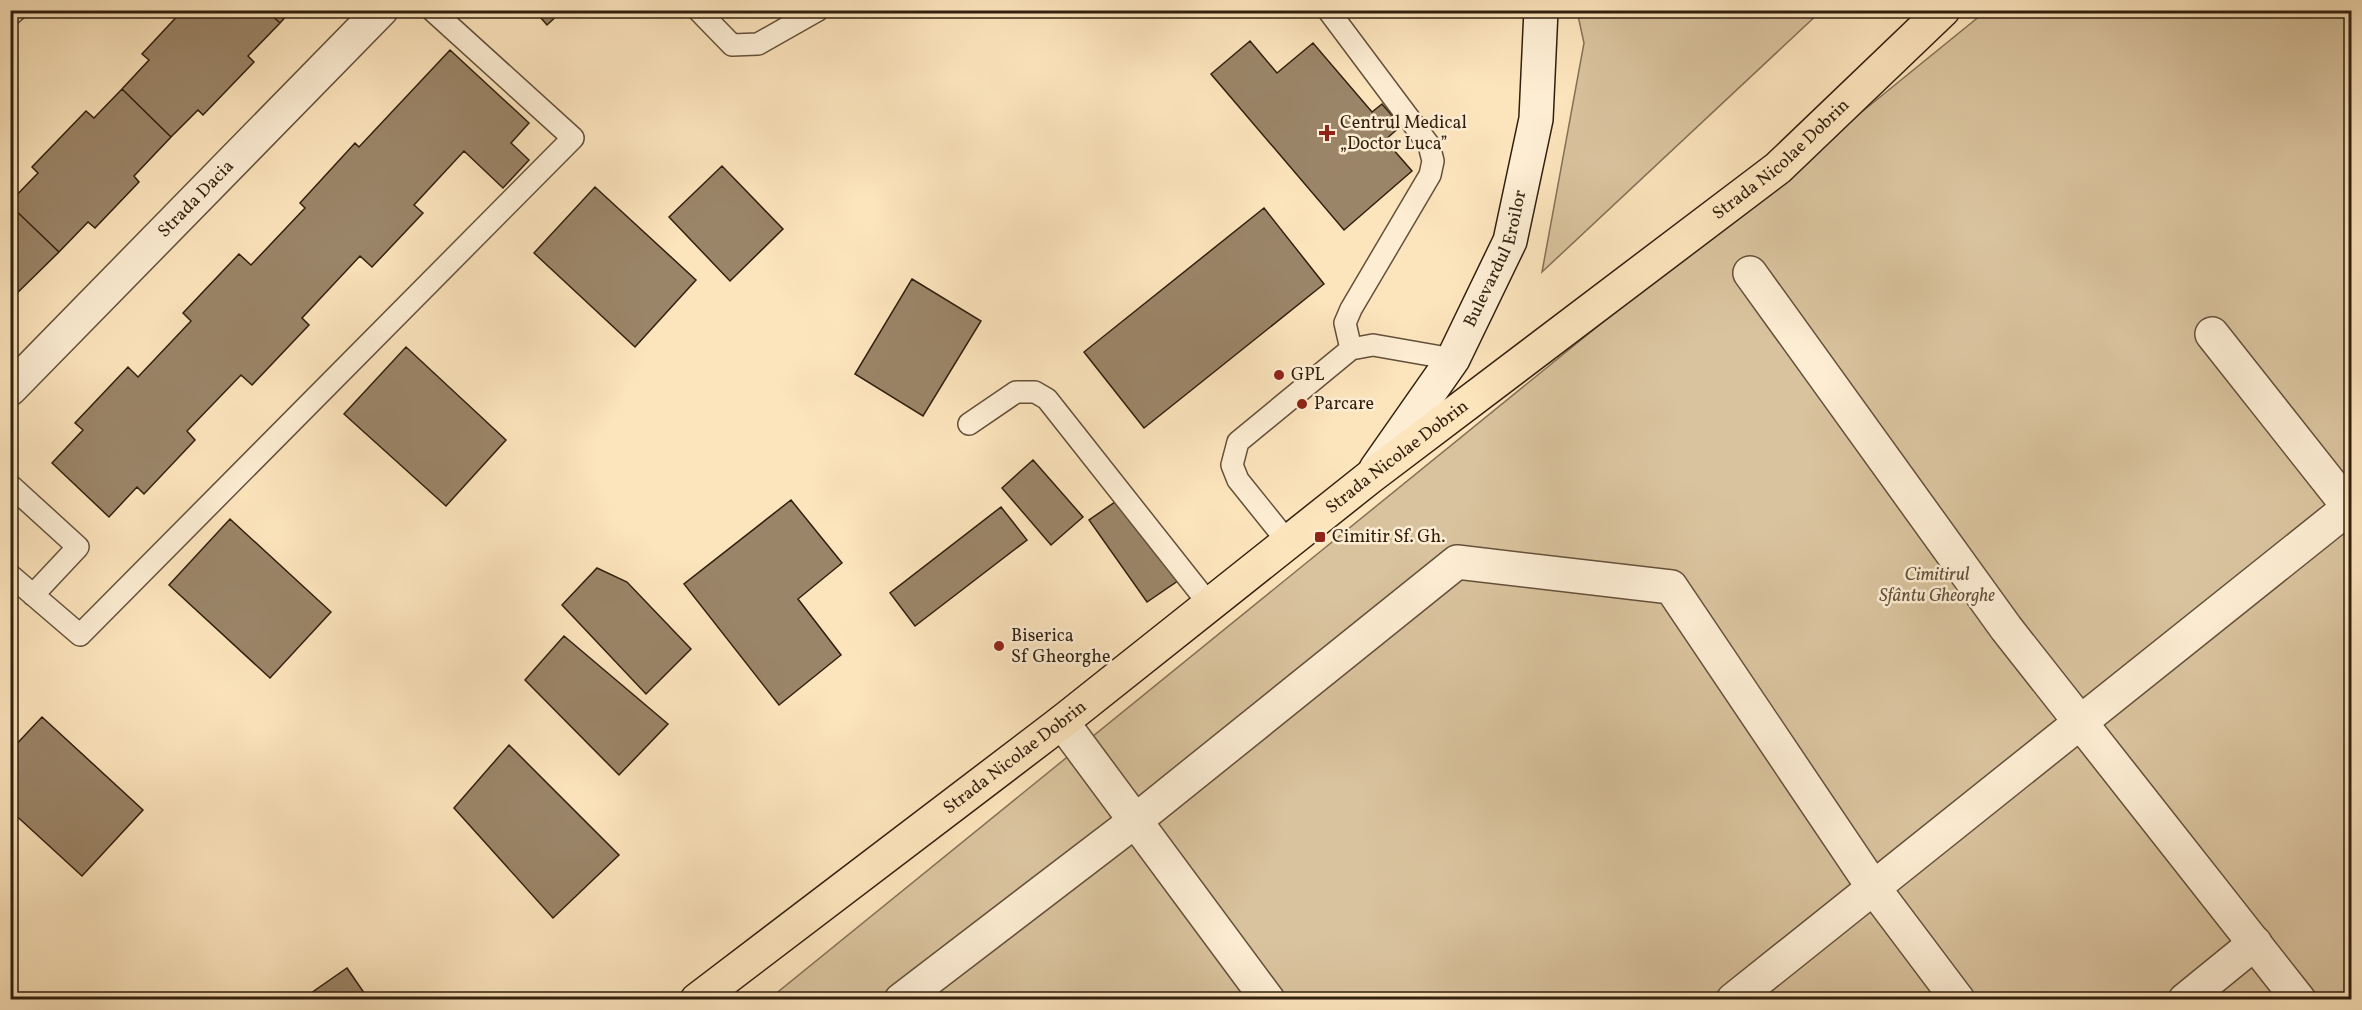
<svg xmlns="http://www.w3.org/2000/svg" width="2362" height="1010" font-family="Vollkorn,serif">
<rect width="100%" height="100%" fill="#fce4bc"/>
<filter id="stains"><feTurbulence type="fractalNoise" baseFrequency=".00333" numOctaves="4"/><feColorMatrix values="0 0 0 0 .2 0 0 0 0 .09 0 0 0 0 .02 0 0 0 .5 -.17"/></filter>
<radialGradient id="worn" r=".72"><stop offset=".6" stop-color="#630" stop-opacity="0"/><stop offset="1" stop-color="#630" stop-opacity=".3"/></radialGradient>
<path fill="#d9c39e" stroke="#857156" stroke-width="1.5" d="M 1577,11 L 1821,11 L 1542,272 L 1584,43 Z
M 1986,11 L 2351,11 L 2351,999 L 768,1000 Z"/>
<path fill="#9b8568" stroke="#311f0e" stroke-width="1.5" d="M 183,10 L 266,10 L 280,23 L 248,56 L 254,62 L 203,115 L 198,110 L 171,137 L 122,89 L 149,60 L 142,54 Z
M 266,10 L 292,10 L 280,23 Z
M 534,10 L 563,10 L 547,25 Z
M 1250,41 L 1277,73 L 1313,43 L 1372,112 L 1382,104 L 1401,126 L 1385,140 L 1412,171 L 1344,230 L 1211,74 Z
M 450,50 L 529,123 L 511,143 L 529,160 L 503,188 L 464,151 L 414,205 L 423,213 L 372,267 L 360,256 L 302,318 L 309,325 L 252,385 L 241,375 L 187,431 L 195,440 L 144,494 L 137,487 L 109,517 L 52,463 L 83,430 L 75,423 L 128,367 L 138,377 L 191,321 L 183,313 L 239,254 L 251,265 L 305,208 L 300,203 L 355,143 L 359,147 Z
M 122,89 L 171,137 L 134,176 L 139,182 L 95,228 L 88,222 L 59,252 L 10,205 L 10,202 L 38,173 L 32,167 L 86,111 L 94,118 Z
M 722,166 L 783,229 L 730,281 L 669,217 Z
M 595,187 L 696,280 L 635,347 L 534,253 Z
M 10,205 L 59,252 L 10,300 Z
M 1264,208 L 1324,284 L 1144,428 L 1084,352 Z
M 912,279 L 981,321 L 923,416 L 855,374 Z
M 406,347 L 506,440 L 446,506 L 344,414 Z
M 1033,460 L 1083,517 L 1051,545 L 1002,488 Z
M 1128,493 L 1185,576 L 1147,602 L 1089,520 Z
M 791,500 L 842,563 L 798,599 L 841,655 L 779,705 L 684,584 Z
M 1001,507 L 1027,540 L 915,626 L 890,593 Z
M 230,519 L 331,612 L 270,678 L 169,585 Z
M 597,568 L 627,582 L 691,649 L 646,694 L 562,605 Z
M 564,636 L 668,724 L 619,775 L 525,680 Z
M 42,717 L 143,810 L 82,876 L 10,810 L 10,751 Z
M 509,745 L 619,855 L 553,918 L 454,808 Z
M 347,968 L 369,1000 L 301,1000 Z"/>
<g fill="none" stroke-linecap="round" stroke-linejoin="round">
<defs>
<path id="lane" d="M 698,10 L 732,45 L 758,44 L 818,10
M 1328,10 L 1429,145 L 1433,161 L 1430,175 L 1351,309 L 1345,323 L 1351,349
M 10,15 L 16,10
M 969,424 L 1016,392 L 1035,392 L 1047,399 L 1209,604
M 10,485 L 78,547 L 33,595
M 1287,541 L 1238,480 L 1232,465 L 1238,442 L 1351,349 L 1373,345 L 1453,359
M 10,575 L 80,635 L 573,138 L 432,10"/>
<g id="street">
<path d="M 1750,273 L 2006,628 L 2299,1000"/>
<path d="M 2212,334 L 2352,511"/>
<path id="s1" d="M 10,389 L 381,10"/>
<path d="M 1062,722 L 1268,1000"/>
<path d="M 901,1000 L 1135,821 L 1457,562 L 1671,587 L 1873,887 L 1958,1000"/>
<path d="M 1733,1000 L 2352,505"/>
<path d="M 2185,1000 L 2255,943"/>
</g>
<g id="secondary">
<path id="s2" d="M 1376,469 L 1453,359 L 1510,241 L 1536,119 L 1541,10"/>
</g>
<g id="primary">
<path id="s3" d="M 697,1000 L 1062,722 L 1370,477 L 1778,168 L 1943,10"/>
</g>
</defs>
<use href="#lane" stroke="#64503a" stroke-width="24"/>
<use href="#street" stroke="#64503a" stroke-width="36"/>
<use href="#secondary" stroke="#311f0e" stroke-width="36"/>
<use href="#primary" stroke="#311f0e" stroke-width="36"/>
<use href="#lane" stroke="#fdedd3" stroke-width="21"/>
<use href="#street" stroke="#fdedd3" stroke-width="33"/>
<use href="#secondary" stroke="#fdedd3" stroke-width="33"/>
<use href="#primary" stroke="#fce4bc" stroke-width="33"/>
</g>
<g fill="#8f2418" stroke="#fdedd3" stroke-width="2">
<path d="M1324 124h6v6h6v6h-6v6h-6v-6h-6v-6h6z"/>
<circle cx="1279" cy="375" r="6"/>
<circle cx="1302" cy="404" r="6"/>
<rect x="1314" y="531" width="12" height="12" rx="3"/>
<circle cx="999" cy="646" r="6"/>
</g>
<g text-anchor="middle" dominant-baseline="central" stroke-width="5" stroke-linejoin="round" paint-order="stroke">
<g font-size="18" fill="#311f0e" stroke="#fdedd3" text-anchor="start">
<text x="1340" y="123">Centrul Medical<tspan x="1340" dy="21">„Doctor Luca”</tspan></text>
<text x="1291" y="375">GPL</text>
<text x="1314" y="404">Parcare</text>
<text x="1332" y="537">Cimitir Sf. Gh.</text>
<text x="1011" y="636">Biserica<tspan x="1011" dy="21">Sf Gheorghe</tspan></text>
</g>
<g font-size="18" fill="#311f0e" stroke="#fdedd3">
<text stroke="none"><textPath href="#s3" startOffset="1372">Strada Nicolae Dobrin</textPath></text>
<text stroke="none"><textPath href="#s1" startOffset="266">Strada Dacia</textPath></text>
<text stroke="none"><textPath href="#s2" startOffset="244">Bulevardul Eroilor</textPath></text>
<text stroke="none"><textPath href="#s3" startOffset="886">Strada Nicolae Dobrin</textPath></text>
<text stroke="none"><textPath href="#s3" startOffset="400">Strada Nicolae Dobrin</textPath></text>
</g>
<g font-size="18" font-style="italic" fill="#635039" stroke="#fdedd3">
<text x="1937" y="575">Cimitirul<tspan x="1937" dy="21">Sfântu Gheorghe</tspan></text>
</g>
</g>
<rect width="2362" height="1010" fill="none" stroke="#fce4bc" stroke-width="36"/>
<rect x="12" y="12" width="2338" height="986" fill="none" stroke="#311f0e" stroke-width="3"/>
<rect x="18" y="18" width="2326" height="974" fill="none" stroke="#311f0e" stroke-width="1.5"/>
<rect width="100%" height="100%" filter="url(#stains)"/>
<rect width="100%" height="100%" fill="url(#worn)"/>
</svg>
